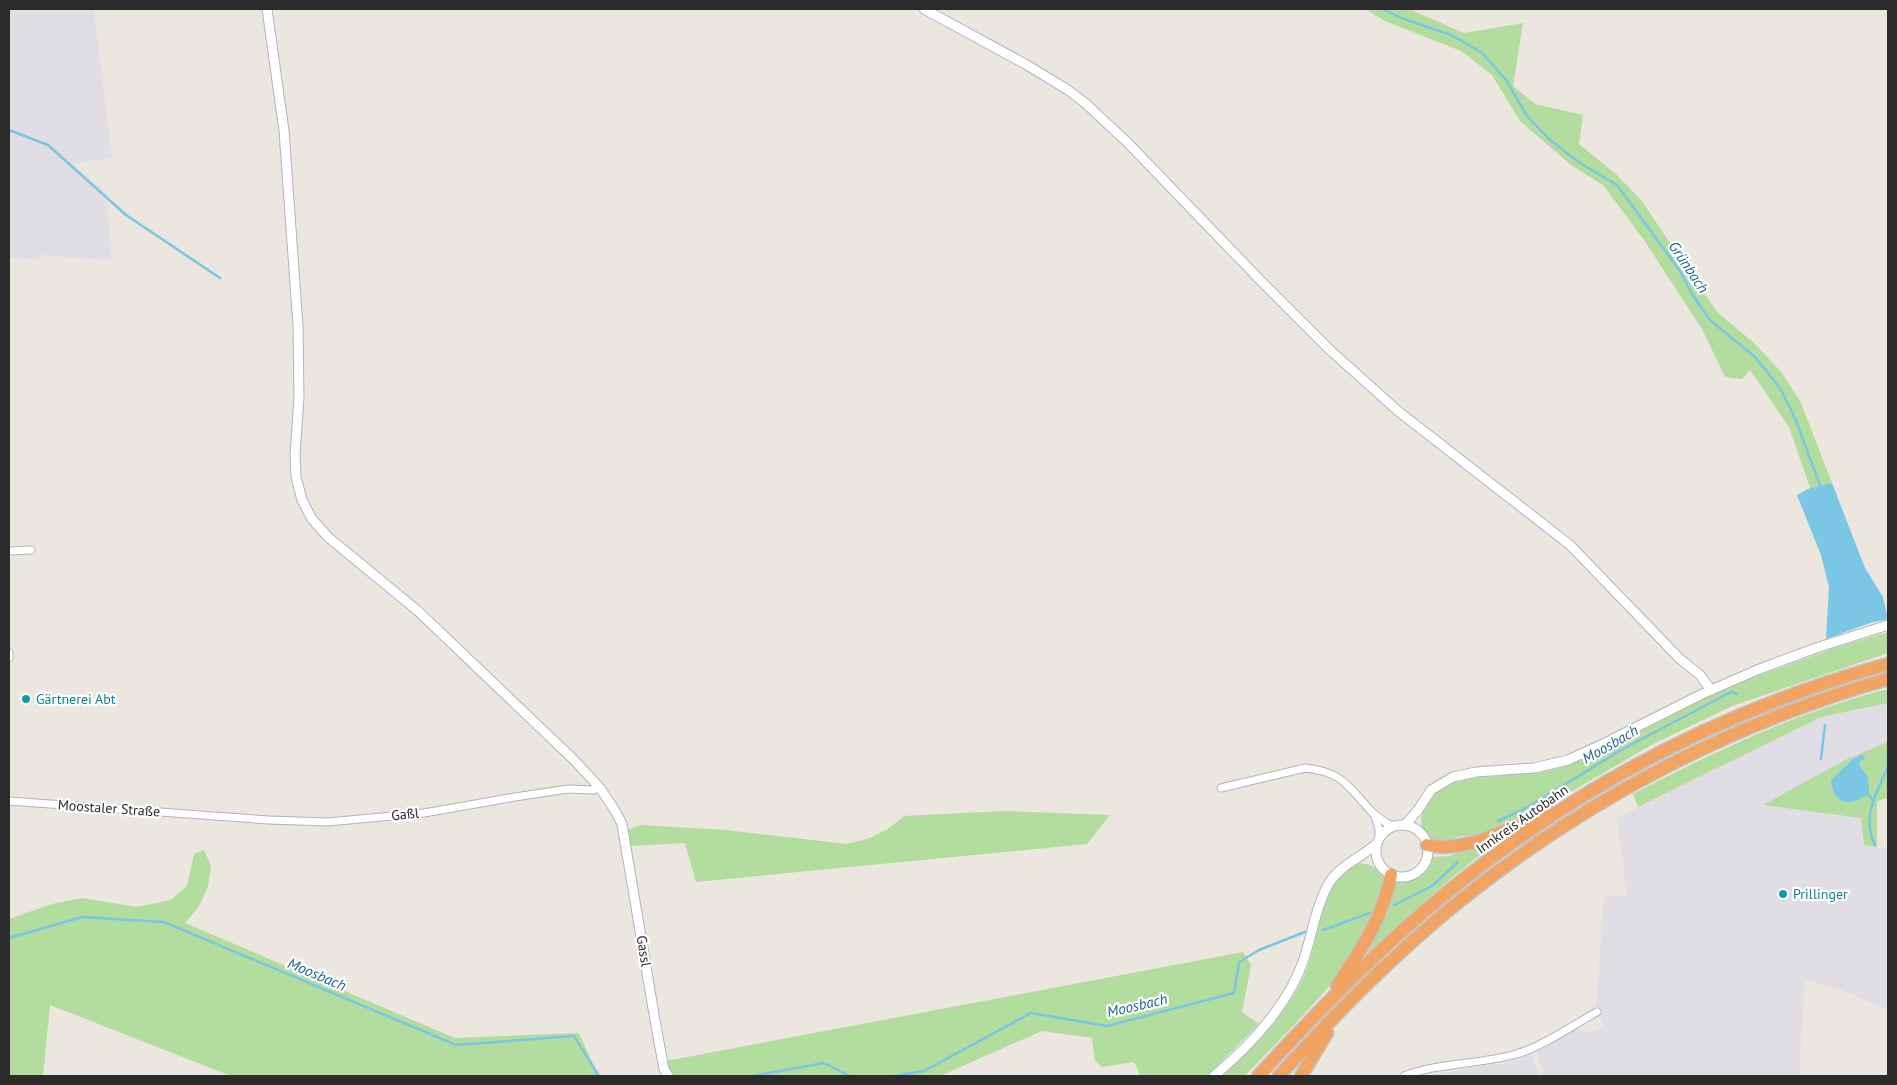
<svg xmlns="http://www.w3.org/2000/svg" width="1897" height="1085" font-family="'PT Sans',sans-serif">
<rect width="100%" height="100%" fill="#ebe6de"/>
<path fill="#e0dee4" d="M 9,9 L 56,9 L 56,10 L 94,9 L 112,158 L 72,163 L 106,193 L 112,260 L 40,255 L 39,260 L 9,257 Z
M 1886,703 L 1888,749 L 1860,800 L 1864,845 L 1888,848 L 1888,1010 L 1844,991 L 1805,979 L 1799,1076 L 1549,1076 L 1543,1073 L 1536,1051 L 1573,1029 L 1589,1033 L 1604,1026 L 1596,1007 L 1604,897 L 1627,895 L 1617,818 L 1821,717 Z
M 1531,1053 L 1539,1075 L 1538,1076 L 1422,1076 L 1506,1063 Z"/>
<path fill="#b3dd9f" d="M 1365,9 L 1409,9 L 1464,33 L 1523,23 L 1513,86 L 1535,104 L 1583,115 L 1579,144 L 1617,175 L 1641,200 L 1717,312 L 1754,343 L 1782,373 L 1801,403 L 1832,483 L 1810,488 L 1789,427 L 1750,370 L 1742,379 L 1725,377 L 1702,329 L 1644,240 L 1603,185 L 1571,165 L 1520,121 L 1492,75 L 1461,51 L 1385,21 Z
M 1888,632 L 1888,653 L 1732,706 L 1653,744 L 1540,810 L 1492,833 L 1456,837 L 1444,845 L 1432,843 L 1422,831 L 1421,818 L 1425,805 L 1439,790 L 1457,779 L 1543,772 L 1572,764 L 1618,742 L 1724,688 L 1835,648 Z
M 1888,689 L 1888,703 L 1821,717 L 1638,807 L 1633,794 C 1714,752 1799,711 1888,689 Z
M 1888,742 L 1888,798 L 1877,801 L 1877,847 L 1864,845 L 1861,818 L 1763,805 L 1845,760 Z
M 1006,811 L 1110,815 L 1087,844 L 696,882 L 685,843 L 631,846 L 627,830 L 640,825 L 725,830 L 847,844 L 870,838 L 888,829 L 904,816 Z
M 1492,840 L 1495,843 L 1449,880 L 1362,958 L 1395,880 C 1413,881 1424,875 1431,857 L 1450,856 L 1465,848 Z
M 204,850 L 211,866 L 208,887 L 198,908 L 185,923 L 455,1038 L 579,1033 L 598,1076 L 231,1076 L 50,1005 L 43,1076 L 9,1076 L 9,919 L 52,904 L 82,898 L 137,907 L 171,900 L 187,886 L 194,854 Z
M 1361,863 C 1405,871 1376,912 1362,935 C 1355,947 1350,961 1341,972 C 1312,1008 1277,1042 1245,1076 L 1220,1076 C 1253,1051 1290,1010 1306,971 C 1319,938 1319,899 1344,872 C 1349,868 1356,866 1361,863 Z
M 1243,952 L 1251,965 L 1242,1012 L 1259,1024 L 1207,1076 L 1137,1076 L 1140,1074 L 1134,1062 L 1102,1067 L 1095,1061 L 1092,1038 L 1042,1031 L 940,1076 L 671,1076 L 666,1061 Z"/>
<path fill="#7ac6e4" d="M 1832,483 L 1865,568 L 1883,597 L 1888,619 L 1870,623 L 1826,639 L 1829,587 L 1821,555 L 1797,495 L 1810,488 Z
M 1861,755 L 1864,755 L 1865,759 L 1860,761 L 1859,765 L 1868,777 L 1869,793 C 1852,807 1833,806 1831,780 L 1852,760 Z"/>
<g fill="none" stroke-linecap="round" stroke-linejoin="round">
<path stroke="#7ac6e4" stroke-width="2.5" d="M 1383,9 L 1401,18 L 1451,35 L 1481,52 L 1506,80 L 1527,116 L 1549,139 L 1580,163 L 1617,185 L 1680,271 L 1692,294 L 1710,320 L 1755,357 L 1780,388 L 1795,418 L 1821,488
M 9,130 L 48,145 L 126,215 L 220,278
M 1821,759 L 1825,725
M 1868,794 L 1873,800
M 1498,821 L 1526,808 L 1623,749 L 1727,694 L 1732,692 L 1737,694
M 1875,845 C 1861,815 1877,794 1888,766
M 1394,905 L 1432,886 L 1458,862
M 1323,930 L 1370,913
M 9,938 L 82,917 L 164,922 L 456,1045 L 574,1036 L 599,1076
M 753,1076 L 824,1063 L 850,1076
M 894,1076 L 924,1071 L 1031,1013 L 1107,1026 L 1234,993 L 1239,962 L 1259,950 L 1305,932"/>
<defs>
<path id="minor" d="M 9,551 L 31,550
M 9,653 L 9,658
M 1221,788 L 1305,768 C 1344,772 1348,787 1372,812 C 1378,818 1385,822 1392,826
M 9,801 L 269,820 L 328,822 L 424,813 L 515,797 L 568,789 L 593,790 L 600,788
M 1374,814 L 1379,829 L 1379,836
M 1404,1076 C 1440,1062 1479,1065 1516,1054 C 1542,1047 1573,1025 1597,1012"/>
<path id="tertiary" d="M 267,9 L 284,131 L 298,326 L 299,397 L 295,455 L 296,477 L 302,500 L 312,519 L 328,537 L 418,611 L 573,759 L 600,788 L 614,809 L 622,824 L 656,1026 L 664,1069 L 668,1076
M 924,9 L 1027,65 L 1068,90 L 1085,103 L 1127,142 L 1261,281 L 1330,350 L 1398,411 L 1570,545 L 1679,658 L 1700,675 L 1711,690
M1376 851a26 26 0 1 1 52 0a26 26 0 1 1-52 0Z
M 1405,825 L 1418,810 L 1431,790 L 1453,777 L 1476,772 L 1534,768 L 1568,760 L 1605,743 L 1702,694 L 1757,670 L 1816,648 L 1888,625
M 1214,1076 C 1251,1045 1288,1006 1304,959 C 1312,934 1316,906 1329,883 C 1340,865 1361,858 1376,844"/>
<path id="motorway" d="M 1427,845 C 1465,854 1512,827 1546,814
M 1337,986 C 1360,951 1383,918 1391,875
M 1258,1076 C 1319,1010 1381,946 1451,889 C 1580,785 1728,708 1888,664
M 1279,1076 C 1335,1014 1395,953 1461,900 C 1587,799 1732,723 1888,679
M 1301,1076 L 1327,1033"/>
</defs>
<use href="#minor" stroke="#b1b4bd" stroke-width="9"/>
<use href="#tertiary" stroke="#b1b4bd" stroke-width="11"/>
<use href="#motorway" stroke="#c4c4c4" stroke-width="15"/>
<use href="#minor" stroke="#fff" stroke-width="7"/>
<use href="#tertiary" stroke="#fff" stroke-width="9"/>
<use href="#motorway" stroke="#f1a364" stroke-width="12"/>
</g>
<g fill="#0f9aa8" stroke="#fff" stroke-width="2">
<circle cx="26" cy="699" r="5"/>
<circle cx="1783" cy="894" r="5"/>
</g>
<g text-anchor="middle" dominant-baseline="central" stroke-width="4.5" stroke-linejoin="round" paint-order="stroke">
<g font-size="14" fill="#0d838f" stroke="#fff" text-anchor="start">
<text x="36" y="699">Gärtnerei Abt</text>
<text x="1793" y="894">Prillinger</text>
</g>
<g font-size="14" fill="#2b2b2b" stroke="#fff">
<text transform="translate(109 808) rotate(4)">Moostaler Straße</text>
<text transform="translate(405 814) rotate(-6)">Gaßl</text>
<text transform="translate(1522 819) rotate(-35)">Innkreis Autobahn</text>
<text transform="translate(644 951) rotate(81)">Gassl</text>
</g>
<g font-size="15" font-style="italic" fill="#196591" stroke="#fff">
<text transform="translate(1689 267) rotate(56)">Grünbach</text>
<text transform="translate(1610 744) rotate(-30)">Moosbach</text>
<text transform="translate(317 974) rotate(23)">Moosbach</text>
<text transform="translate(1137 1005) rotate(-13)">Moosbach</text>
</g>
</g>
<rect width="1897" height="1085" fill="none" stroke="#2b2b2b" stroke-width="20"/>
</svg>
